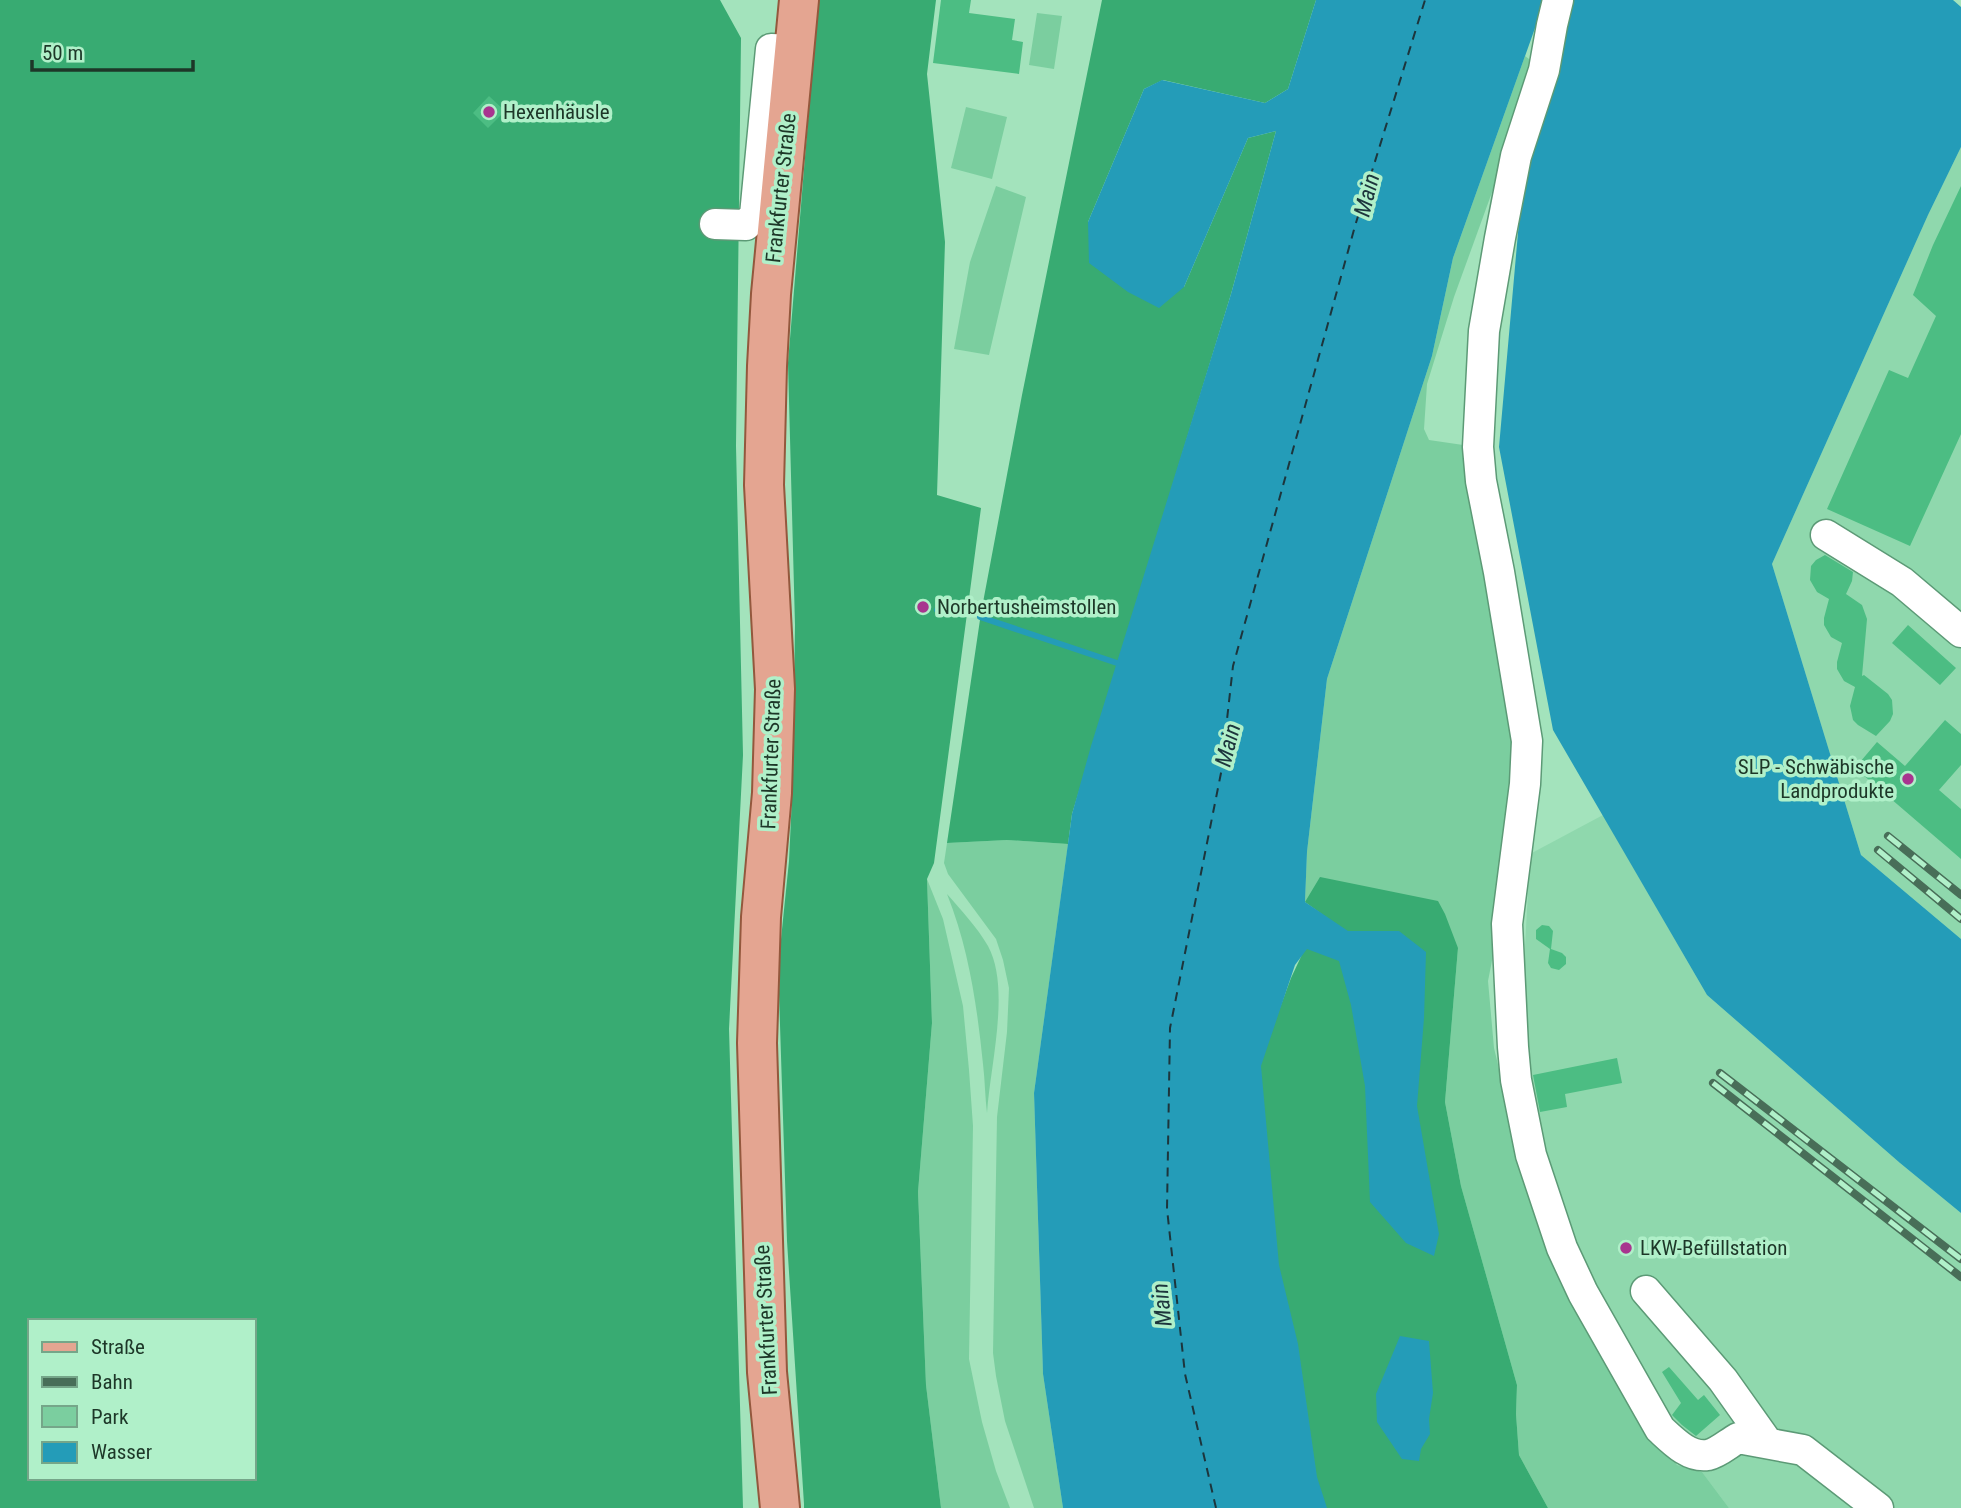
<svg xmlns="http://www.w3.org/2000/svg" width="1961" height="1508" font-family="'Roboto Condensed',sans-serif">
<rect width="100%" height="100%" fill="#a3e3bc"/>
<path fill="#8fd8ad" d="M 1961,147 L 1961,939 L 1861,855 L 1772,564 L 1928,215 Z
M 1603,815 L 1707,995 L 1900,1163 L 1961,1213 L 1961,1508 L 1729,1508 L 1662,1419 L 1573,1252 L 1519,1059 L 1530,854 Z"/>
<path fill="#7bce9f" d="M 1037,13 L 1062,16 L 1054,69 L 1029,65 Z
M 1525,56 L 1529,59 L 1529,69 L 1495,184 L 1454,297 L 1427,384 L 1424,429 L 1429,440 L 1470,446 L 1519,748 L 1499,925 L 1488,981 L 1494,1048 L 1534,1214 L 1561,1284 L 1609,1366 L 1677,1465 L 1702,1472 L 1729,1508 L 1548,1508 L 1519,1455 L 1516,1414 L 1517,1385 L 1461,1186 L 1445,1102 L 1458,948 L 1305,902 L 1307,852 L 1327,679 L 1432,356 L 1453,258 Z
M 966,107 L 1007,117 L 992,179 L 951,168 Z
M 996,186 L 1026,197 L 989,355 L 954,349 L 970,262 Z
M 1007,840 L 1068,844 L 1034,1093 L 1043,1374 L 1063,1508 L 1034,1508 L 1005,1421 L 996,1376 L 993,1353 L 997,1117 L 1007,1032 L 1009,988 L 1003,960 L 996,939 L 948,874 L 944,863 L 947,843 Z
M 927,879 L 943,919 L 963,1006 L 969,1070 L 973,1126 L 969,1359 L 982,1422 L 996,1471 L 1010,1508 L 941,1508 L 926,1385 L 918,1192 L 932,1023 Z
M 947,894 C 961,910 977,927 988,946 C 1011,988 990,1066 987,1113 C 985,1097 985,1081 983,1064 C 977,1006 969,949 947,894 Z"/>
<path fill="#38ab72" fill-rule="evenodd" d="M 0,0 L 720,0 L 741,38 L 736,446 L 743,755 L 729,1029 L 743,1508 L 0,1508 ZM 30,1321 L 254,1321 L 254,1478 L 30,1478 Z
M 818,0 L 936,0 L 927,74 L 945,242 L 937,495 L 981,508 L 934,863 L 927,879 L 932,1023 L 918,1192 L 926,1385 L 941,1508 L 804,1508 L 804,1504 L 787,1241 L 779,994 L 780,949 L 789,861 L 793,777 L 795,625 L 788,363 Z
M 1102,0 L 1316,0 L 1288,89 L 1265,103 L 1163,80 L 1144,89 L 1088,222 L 1184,287 L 1248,138 L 1276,131 L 1231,294 L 1072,814 L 1068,844 L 1007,840 L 947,843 L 981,613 L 1022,395 Z
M 1320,877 L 1438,901 L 1445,914 L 1458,948 L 1445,1102 L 1461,1186 L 1517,1385 L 1516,1414 L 1519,1455 L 1548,1508 L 1325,1508 L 1315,1477 L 1277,1266 L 1258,1067 L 1291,978 L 1306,946 L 1348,933 L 1305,902 Z"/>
<path fill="#249cb8" d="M 1316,0 L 1545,0 L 1453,258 L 1432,356 L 1327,679 L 1307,852 L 1305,902 L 1348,931 L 1399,931 L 1426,952 L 1424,1018 L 1417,1106 L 1439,1234 L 1434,1256 L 1406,1243 L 1370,1202 L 1365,1086 L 1351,1005 L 1339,961 L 1307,949 L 1295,965 L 1261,1066 L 1279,1265 L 1298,1344 L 1317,1477 L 1327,1508 L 1063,1508 L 1043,1374 L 1034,1093 L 1072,814 L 1091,746 L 1231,294 L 1276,131 L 1248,138 L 1184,287 L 1159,308 L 1128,292 L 1089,263 L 1088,222 L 1144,89 L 1162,80 L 1265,103 L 1288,89 Z
M 1568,0 L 1953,0 L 1961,7 L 1961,147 L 1928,215 L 1772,564 L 1861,855 L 1961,939 L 1961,1213 L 1900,1163 L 1707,995 L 1553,730 L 1499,447 L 1522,188 Z
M 1400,1336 L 1429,1341 L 1433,1393 L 1429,1419 L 1430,1434 L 1421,1449 L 1419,1461 L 1402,1459 L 1377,1422 L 1376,1394 Z"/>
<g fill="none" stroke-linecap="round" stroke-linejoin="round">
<path stroke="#249cb8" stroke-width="6" d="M 937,610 L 959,614
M 980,617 L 1117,663"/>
<path stroke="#1d353c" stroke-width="2" stroke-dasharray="9 7" stroke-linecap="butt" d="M 1216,1508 L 1185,1374 L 1167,1209 L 1170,1028 L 1221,773 L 1233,666 L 1355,226 L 1425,0"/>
</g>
<path fill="#4cbd83" d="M 941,0 L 971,0 L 969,13 L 1015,19 L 1012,40 L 1023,42 L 1019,74 L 933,63 Z
M 489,96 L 505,111 L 488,128 L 473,113 Z
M 1961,186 L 1961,434 L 1910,546 L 1827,509 L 1889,370 L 1908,378 L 1936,316 L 1913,295 L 1933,245 Z
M 1825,555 L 1853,572 L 1852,581 L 1846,594 L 1862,605 L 1867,619 L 1862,676 L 1864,675 L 1888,694 L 1892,700 L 1893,714 L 1890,721 L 1876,736 L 1858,725 L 1853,720 L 1850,706 L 1855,687 L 1844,681 L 1837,669 L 1837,662 L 1842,643 L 1831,637 L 1824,625 L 1824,618 L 1829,599 L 1817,592 L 1810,580 L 1811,566 L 1816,560 Z
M 1908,625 L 1956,668 L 1940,685 L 1892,643 Z
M 1945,720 L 1961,734 L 1961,765 L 1939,790 L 1961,809 L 1961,859 L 1855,768 L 1877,742 L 1905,766 Z
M 1542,925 L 1549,926 L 1553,931 L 1551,949 L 1562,953 L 1566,957 L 1566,964 L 1559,970 L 1551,968 L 1548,963 L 1550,949 L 1536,939 L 1536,930 Z
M 1617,1058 L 1622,1083 L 1565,1094 L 1567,1107 L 1540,1112 L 1533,1075 Z
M 1669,1367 L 1698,1400 L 1704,1395 L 1720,1415 L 1696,1436 L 1682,1425 L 1672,1415 L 1681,1403 L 1662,1372 Z"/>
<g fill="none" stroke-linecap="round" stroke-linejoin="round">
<defs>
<path id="minor" d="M 1558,0 L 1552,25 L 1544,70 L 1516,156 L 1500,238 L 1484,331 L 1478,447 L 1481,481 L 1499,572 L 1527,741 L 1525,784 L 1507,924 L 1513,1047 L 1516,1080 L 1531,1155 L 1562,1248 L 1583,1293 L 1660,1429 C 1673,1441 1689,1458 1708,1455 C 1718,1453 1729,1443 1738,1438 L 1803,1450 L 1878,1508
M 715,224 L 746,225 L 755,215 L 771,49 L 795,50
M 1826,535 L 1902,582 L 1961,632
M 1646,1291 L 1723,1380 L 1767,1442"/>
<path id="major" d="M 780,1508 L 767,1372 L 757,1043 L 761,917 L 772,793 L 775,689 L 764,485 L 767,366 L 771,294 L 799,0"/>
</defs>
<use href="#minor" stroke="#5c9a76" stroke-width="33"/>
<use href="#major" stroke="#93583d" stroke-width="42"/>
<use href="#minor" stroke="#fff" stroke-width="30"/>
<use href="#major" stroke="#e4a591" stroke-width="38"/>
<defs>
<path id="rail" d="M 1888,836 L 1961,895
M 1878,850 L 1961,919
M 1720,1073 L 1961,1259
M 1713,1083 L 1961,1277"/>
</defs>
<use href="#rail" stroke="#486e58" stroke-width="8"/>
<use href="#rail" stroke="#b0f0c9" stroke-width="5" stroke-dasharray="16" stroke-linecap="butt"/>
</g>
<g fill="#a8358f" stroke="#b0f0c9" stroke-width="2.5">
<circle cx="489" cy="112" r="7"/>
<circle cx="923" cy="607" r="7"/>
<circle cx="1908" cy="779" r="7"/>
<circle cx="1626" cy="1248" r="7"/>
</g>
<g text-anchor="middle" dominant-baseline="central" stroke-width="7" stroke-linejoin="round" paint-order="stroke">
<g font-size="21" fill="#1d3728" stroke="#b0f0c9" text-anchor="start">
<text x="503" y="112">Hexenhäusle</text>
<text x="937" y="607">Norbertusheimstollen</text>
<text x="1894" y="767" text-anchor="end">SLP - Schwäbische<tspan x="1894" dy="24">Landprodukte</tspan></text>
<text x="1640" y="1248">LKW-Befüllstation</text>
</g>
<g font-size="21" fill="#1d3728" stroke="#b0f0c9">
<text transform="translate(781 188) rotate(-84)">Frankfurter Straße</text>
<text transform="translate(771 754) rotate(-88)">Frankfurter Straße</text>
<text transform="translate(766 1320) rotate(-93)">Frankfurter Straße</text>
</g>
<g font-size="23" font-style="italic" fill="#1d353c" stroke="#b0f0c9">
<text transform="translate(1367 195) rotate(-76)">Main</text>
<text transform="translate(1228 745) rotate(-76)">Main</text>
<text transform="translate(1162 1305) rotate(-96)">Main</text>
</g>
</g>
<rect x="28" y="1319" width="228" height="161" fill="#b0f0c9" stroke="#75a689" stroke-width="2"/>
<rect x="42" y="1342" width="35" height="10" fill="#e4a591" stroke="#75a689" stroke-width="2"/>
<text x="91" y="1354" font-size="21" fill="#1d3728">Straße</text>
<rect x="42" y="1377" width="35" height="10" fill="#486e58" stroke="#75a689" stroke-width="2"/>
<text x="91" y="1389" font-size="21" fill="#1d3728">Bahn</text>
<rect x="42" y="1406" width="35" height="21" fill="#7bce9f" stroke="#75a689" stroke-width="2"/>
<text x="91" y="1424" font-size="21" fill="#1d3728">Park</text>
<rect x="42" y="1442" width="35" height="21" fill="#249cb8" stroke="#75a689" stroke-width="2"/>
<text x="91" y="1459" font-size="21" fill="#1d3728">Wasser</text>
<path d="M32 60v10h161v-10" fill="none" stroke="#1d3728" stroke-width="3.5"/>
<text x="42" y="60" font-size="21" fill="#1d3728" stroke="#b0f0c9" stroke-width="5" paint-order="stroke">50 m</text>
</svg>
